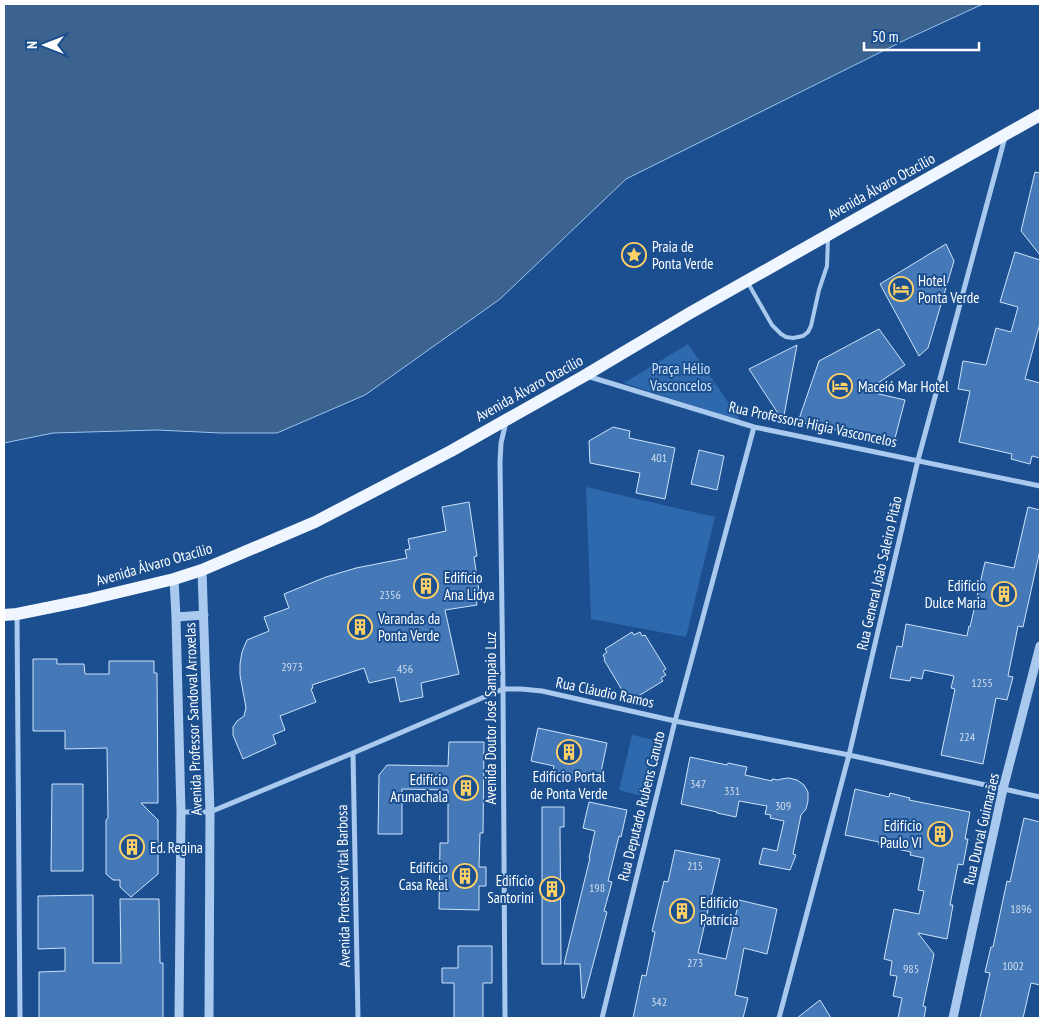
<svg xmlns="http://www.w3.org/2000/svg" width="1044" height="1022" font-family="'PT Sans Narrow',sans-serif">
<rect width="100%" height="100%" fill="#1b4f8f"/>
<path fill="#2e69ad" d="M 688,344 L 741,421 L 624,383 Z
M 586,487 L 715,517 L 686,637 L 591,619 Z
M 632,735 L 659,741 L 645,797 L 619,790 Z"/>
<path fill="#3c6290" stroke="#9cc4f0" d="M 4,4 L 983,4 L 907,39 L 626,179 L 500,299 L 365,395 L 277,433 L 221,433 L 157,430 L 53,433 L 4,443 Z"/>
<path fill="#4478b7" stroke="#cfe3fa" d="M 1035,172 L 1040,173 L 1040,255 L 1021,231 Z
M 946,244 L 954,261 L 928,348 L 919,356 L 880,284 Z
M 1015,252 L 1040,260 L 1040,323 L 1025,379 L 1040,383 L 1040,458 L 1032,456 L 1030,464 L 1011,459 L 1012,454 L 959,442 L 970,391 L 958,389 L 963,361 L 986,365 L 996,328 L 1011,332 L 1018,307 L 1000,302 Z
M 879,329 L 905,365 L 866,391 L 905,400 L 894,442 L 798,422 L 819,361 Z
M 797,345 L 783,421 L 749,369 Z
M 613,427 L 630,431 L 629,438 L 675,448 L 665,499 L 636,493 L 640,473 L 590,463 L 589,441 Z
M 699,450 L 724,456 L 717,490 L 691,484 Z
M 469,502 L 477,556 L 474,557 L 479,591 L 475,591 L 477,605 L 445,610 L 459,674 L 421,683 L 423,697 L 400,702 L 395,677 L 369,683 L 364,668 L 312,685 L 313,688 L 311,689 L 316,702 L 280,716 L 285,730 L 273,735 L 276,744 L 243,759 L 233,735 L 233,727 L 237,721 L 244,716 L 246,708 L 240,675 L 240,664 L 242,652 L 247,640 L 269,631 L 264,617 L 289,608 L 284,594 L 326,577 L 356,568 L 407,558 L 405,550 L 410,549 L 408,539 L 446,531 L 442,507 Z
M 1028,507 L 1040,510 L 1040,550 L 1023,627 L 1018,626 L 1008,676 L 1013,677 L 1007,700 L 996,698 L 983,764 L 941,755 L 955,689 L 951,688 L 954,676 L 924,670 L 922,679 L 911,677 L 910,681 L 890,678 L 897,646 L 902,647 L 906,624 L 967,636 L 969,626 L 970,627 L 985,562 L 1014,568 Z
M 632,632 L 634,635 L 640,632 L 642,636 L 645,635 L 666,669 L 663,671 L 666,675 L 661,678 L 663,681 L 635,698 L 634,696 L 630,698 L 627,694 L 625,695 L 604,660 L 605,659 L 603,655 L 607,652 L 605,649 Z
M 33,659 L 57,659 L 57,664 L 84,664 L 85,674 L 109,674 L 109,661 L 154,661 L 154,673 L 157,673 L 158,803 L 141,803 L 158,820 L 158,874 L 131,897 L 120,887 L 120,880 L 113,880 L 106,874 L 106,820 L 108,818 L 107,748 L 65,749 L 65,731 L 33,731 Z
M 538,728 L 607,743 L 600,777 L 581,772 L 579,781 L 552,775 L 554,766 L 531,761 Z
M 449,742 L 484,742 L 483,833 L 480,833 L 479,867 L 486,867 L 486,886 L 479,886 L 479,910 L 439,909 L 440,843 L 448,843 L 448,790 L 402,789 L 402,834 L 378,834 L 379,775 L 387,765 L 448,766 Z
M 690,757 L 727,765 L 728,763 L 747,767 L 745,775 L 772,781 L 772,779 L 778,780 L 781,779 L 789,778 L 797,780 L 804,785 L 808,792 L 808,801 L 806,809 L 801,815 L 793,854 L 796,855 L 790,870 L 759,864 L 763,848 L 777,851 L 784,821 L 770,818 L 771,815 L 765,814 L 767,806 L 739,801 L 736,817 L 717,813 L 717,812 L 681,804 Z
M 52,784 L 83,784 L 83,871 L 51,871 Z
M 855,789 L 889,797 L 890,793 L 910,798 L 909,800 L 970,812 L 965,839 L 968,839 L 963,865 L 958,864 L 950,905 L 953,905 L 947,939 L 918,933 L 934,954 L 923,1006 L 926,1007 L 924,1018 L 898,1018 L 902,998 L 893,996 L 897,976 L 890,975 L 892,961 L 884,959 L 894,909 L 919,914 L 924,891 L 918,890 L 924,858 L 910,855 L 911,852 L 879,845 L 879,842 L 845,835 Z
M 589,802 L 627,810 L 621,837 L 619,836 L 608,881 L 612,882 L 604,911 L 607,912 L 584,998 L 582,998 L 580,964 L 564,964 L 590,858 L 589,858 L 595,831 L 583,828 Z
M 542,807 L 564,807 L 564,827 L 560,827 L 561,964 L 542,964 Z
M 1024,818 L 1040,822 L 1040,985 L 1031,983 L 1023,1018 L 980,1018 L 990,973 L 985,972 L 991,947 L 993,947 L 1007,881 L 1010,882 Z
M 675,850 L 720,859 L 698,953 L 726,959 L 739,900 L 777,909 L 767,954 L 744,948 L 735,995 L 748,998 L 743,1018 L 633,1018 L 642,975 L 646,976 L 655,932 L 652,931 L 664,881 L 668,882 Z
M 93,895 L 93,963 L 121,963 L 120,899 L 159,899 L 160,963 L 163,963 L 163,1018 L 39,1018 L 39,972 L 65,971 L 65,948 L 38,949 L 38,896 Z
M 458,946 L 492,946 L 492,983 L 483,983 L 483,1018 L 454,1018 L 454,983 L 442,983 L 442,968 L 458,968 Z
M 820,1000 L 831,1018 L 797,1018 Z"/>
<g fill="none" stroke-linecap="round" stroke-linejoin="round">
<path stroke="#a9c9ee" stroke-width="4" d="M 748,283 L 772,325 L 781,334 L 786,337 L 793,338 L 803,336 L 808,332 L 811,326 L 819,290 L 827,266 L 828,238"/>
<path stroke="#a9c9ee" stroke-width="5" d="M 587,376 L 754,427 L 1040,486
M 17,614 L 20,1018
M 353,753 L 358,1018
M 181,812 L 210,812 L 353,753 L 503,689 L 521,689 L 542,691 L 675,721 L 849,755 L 1040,797
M 505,1018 L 503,689 L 500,462 L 501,443 L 506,422
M 602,1018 L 675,721 L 754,427
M 779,1018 L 849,755 L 918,460 L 1005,137"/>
<path stroke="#a9c9ee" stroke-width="9" d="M 202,570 L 210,812 L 209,1018
M 174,579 L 176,617 L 181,812 L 179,1018
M 176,617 L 204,615
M 953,1018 L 1003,789 L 1040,646"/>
<path stroke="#f0f6ff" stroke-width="12" d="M 4,615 L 17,614 L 86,600 L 174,579 L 202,570 L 315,522 L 451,451 L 584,376 L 690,313 L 1040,115"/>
</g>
<defs>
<symbol id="sight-ring" viewBox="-11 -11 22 22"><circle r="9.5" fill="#1b4f8f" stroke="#ffd166" stroke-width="1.5"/><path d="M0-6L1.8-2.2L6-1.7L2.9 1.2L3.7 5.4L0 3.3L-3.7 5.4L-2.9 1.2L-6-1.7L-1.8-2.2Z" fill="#ffd166"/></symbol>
<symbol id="hotel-ring" viewBox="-11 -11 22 22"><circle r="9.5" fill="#1b4f8f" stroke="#ffd166" stroke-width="1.5"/><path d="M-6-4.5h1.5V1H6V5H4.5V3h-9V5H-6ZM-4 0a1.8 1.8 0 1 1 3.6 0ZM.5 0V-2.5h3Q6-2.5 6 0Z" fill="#ffd166"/></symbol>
<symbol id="building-ring" viewBox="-11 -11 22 22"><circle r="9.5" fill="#1b4f8f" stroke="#ffd166" stroke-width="1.5"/><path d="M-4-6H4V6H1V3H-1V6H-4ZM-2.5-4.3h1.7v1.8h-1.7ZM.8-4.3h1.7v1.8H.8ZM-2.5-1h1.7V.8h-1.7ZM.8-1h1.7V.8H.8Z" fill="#ffd166"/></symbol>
</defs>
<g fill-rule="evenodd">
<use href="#sight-ring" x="620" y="241" width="28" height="28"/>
<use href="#hotel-ring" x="887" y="275" width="28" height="28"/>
<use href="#hotel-ring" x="826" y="372" width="28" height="28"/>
<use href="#building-ring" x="412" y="572" width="28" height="28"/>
<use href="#building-ring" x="990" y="580" width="28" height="28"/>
<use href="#building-ring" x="346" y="613" width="28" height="28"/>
<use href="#building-ring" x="555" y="738" width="28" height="28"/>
<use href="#building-ring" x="452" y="774" width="28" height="28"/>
<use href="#building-ring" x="926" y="820" width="28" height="28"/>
<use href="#building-ring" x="118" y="833" width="28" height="28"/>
<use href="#building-ring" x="451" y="862" width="28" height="28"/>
<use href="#building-ring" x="538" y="875" width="28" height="28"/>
<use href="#building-ring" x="668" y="897" width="28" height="28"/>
</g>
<g text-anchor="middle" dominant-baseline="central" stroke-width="4" stroke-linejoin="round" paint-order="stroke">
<g font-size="12" fill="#d0dded">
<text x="659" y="457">401</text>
<text x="390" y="594">2356</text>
<text x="292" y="666">2973</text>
<text x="405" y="668">456</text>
<text x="982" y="682">1255</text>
<text x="967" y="736">224</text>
<text x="698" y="783">347</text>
<text x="732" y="790">331</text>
<text x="783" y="805">309</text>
<text x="695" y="865">215</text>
<text x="597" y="887">198</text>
<text x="1021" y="908">1896</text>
<text x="695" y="962">273</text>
<text x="1013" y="965">1002</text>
<text x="911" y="968">985</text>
<text x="659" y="1001">342</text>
</g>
<g font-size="15" fill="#fff" stroke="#1b4f8f">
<text transform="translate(881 186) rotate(-29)">Avenida Álvaro Otacílio</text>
<text transform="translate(529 388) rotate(-29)">Avenida Álvaro Otacílio</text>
<text transform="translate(813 424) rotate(12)">Rua Professora Higia Vasconcelos</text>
<text transform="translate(154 564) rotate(-16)">Avenida Álvaro Otacílio</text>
<text transform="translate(879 573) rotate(-77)">Rua General João Saleiro Pitão</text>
<text transform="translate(605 692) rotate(12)">Rua Cláudio Ramos</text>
<text transform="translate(490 718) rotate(-90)">Avenida Doutor José Sampaio Luz</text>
<text transform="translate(193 719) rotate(-92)">Avenida Professor Sandoval Arroxelas</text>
<text transform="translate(641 806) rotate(-76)">Rua Deputado Rubens Canuto</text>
<text transform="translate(981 829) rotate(-77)">Rua Durval Guimarães</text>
<text transform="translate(343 886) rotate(-91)">Avenida Professor Vital Barbosa</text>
</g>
<g font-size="15" fill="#fff" stroke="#1b4f8f" text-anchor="start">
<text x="652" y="246">Praia de<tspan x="652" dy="17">Ponta Verde</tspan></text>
<text x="918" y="280">Hotel<tspan x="918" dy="17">Ponta Verde</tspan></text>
<text x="858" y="386">Maceió Mar Hotel</text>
<text x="444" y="577">Edifício<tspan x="444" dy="17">Ana Lidya</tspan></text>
<text x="986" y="585" text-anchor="end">Edifício<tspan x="986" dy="17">Dulce Maria</tspan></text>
<text x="378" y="618">Varandas da<tspan x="378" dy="17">Ponta Verde</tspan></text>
<text x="569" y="776" text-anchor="middle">Edifício Portal<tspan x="569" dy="17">de Ponta Verde</tspan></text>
<text x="448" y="779" text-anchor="end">Edifício<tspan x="448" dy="17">Arunachala</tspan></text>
<text x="922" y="825" text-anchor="end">Edifício<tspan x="922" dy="17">Paulo VI</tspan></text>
<text x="150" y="847">Ed. Regina</text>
<text x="448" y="867" text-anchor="end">Edifício<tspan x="448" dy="17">Casa Real</tspan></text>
<text x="534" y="880" text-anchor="end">Edifício<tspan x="534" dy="17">Santorini</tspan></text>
<text x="700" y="902">Edifício<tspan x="700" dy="17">Patrícia</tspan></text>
</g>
<g font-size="15" fill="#cfe3fa" stroke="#1b4f8f">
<text x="681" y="368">Praça Hélio<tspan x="681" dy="17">Vasconcelos</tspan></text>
</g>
</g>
<rect width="1044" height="1022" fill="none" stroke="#ffffff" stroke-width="10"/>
<g transform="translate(45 45) rotate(270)" stroke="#1b4f8f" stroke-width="4" paint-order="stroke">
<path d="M0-4L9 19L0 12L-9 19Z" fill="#ffffff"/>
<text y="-8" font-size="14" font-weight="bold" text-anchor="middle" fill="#ffffff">N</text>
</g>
<path d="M864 42v8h115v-8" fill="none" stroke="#ffffff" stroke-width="2.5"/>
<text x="872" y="42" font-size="15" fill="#ffffff" stroke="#1b4f8f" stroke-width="4" paint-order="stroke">50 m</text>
</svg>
